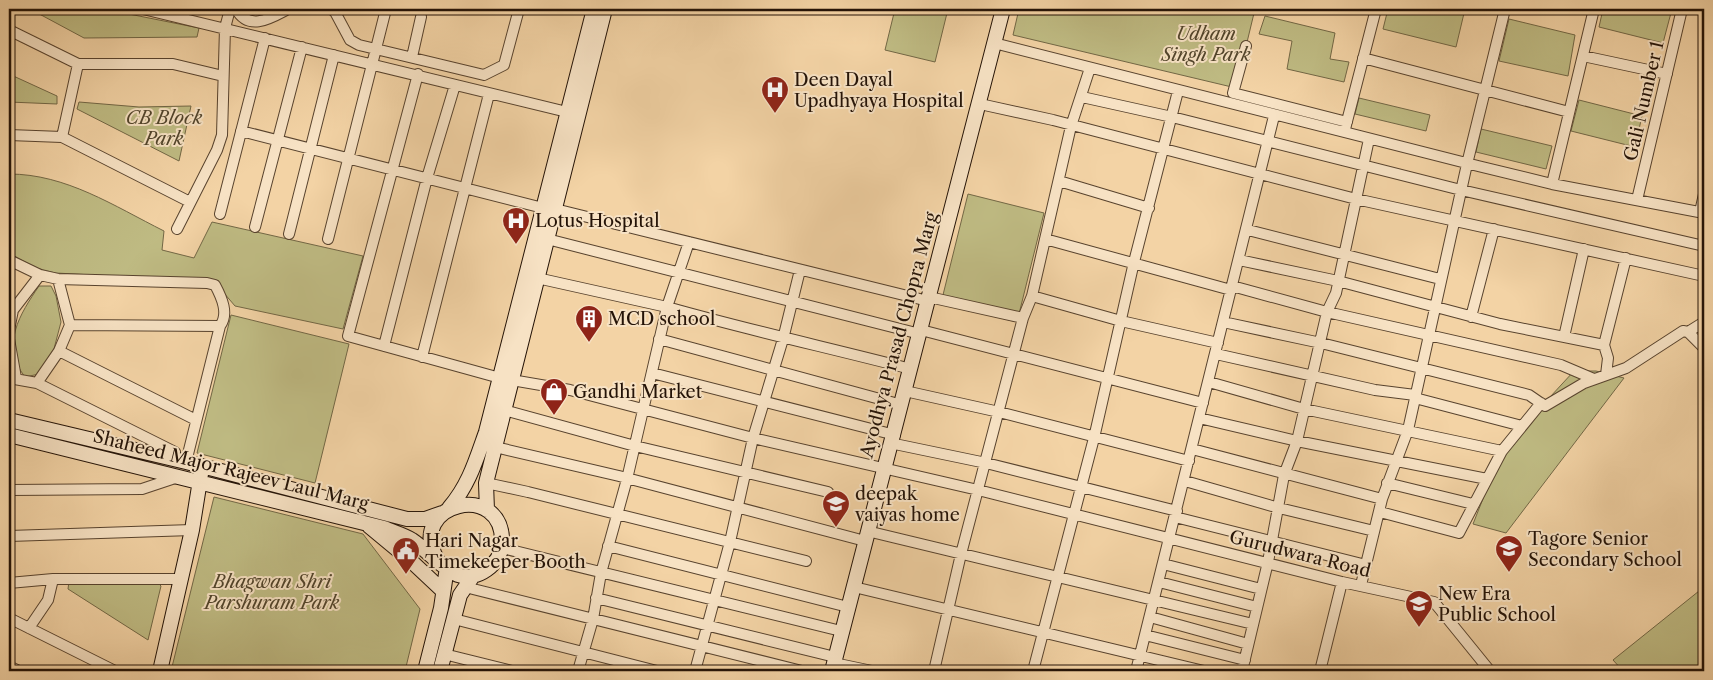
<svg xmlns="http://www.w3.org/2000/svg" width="1713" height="680" font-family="'Libre Caslon Text',serif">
<rect width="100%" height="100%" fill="#f3d3a5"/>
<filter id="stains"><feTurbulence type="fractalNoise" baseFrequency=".004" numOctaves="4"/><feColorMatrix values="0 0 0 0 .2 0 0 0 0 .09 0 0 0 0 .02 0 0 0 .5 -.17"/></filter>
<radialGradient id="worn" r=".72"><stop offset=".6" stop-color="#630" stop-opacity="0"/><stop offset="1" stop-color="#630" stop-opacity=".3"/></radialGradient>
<path fill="#bfbb83" stroke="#726745" d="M 30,9 L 104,9 L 199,28 L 197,37 L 84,38 Z
M 895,9 L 948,9 L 935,62 L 885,50 Z
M 1019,9 L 1255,9 L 1236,88 L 1013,35 Z
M 1388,9 L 1465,9 L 1456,47 L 1383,29 Z
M 1603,9 L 1672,9 L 1663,43 L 1599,27 Z
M 1265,16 L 1335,33 L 1330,59 L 1349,62 L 1344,82 L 1287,69 L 1292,41 L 1259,34 Z
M 1509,19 L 1575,35 L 1568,76 L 1499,61 Z
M 9,74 L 57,96 L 57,104 L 9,102 Z
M 1359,98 L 1430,115 L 1426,131 L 1355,114 Z
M 1579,100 L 1642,116 L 1635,147 L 1571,131 Z
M 79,102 L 139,107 L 191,106 L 179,161 L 77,109 Z
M 1481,129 L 1552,146 L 1546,169 L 1476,152 Z
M 9,174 C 66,174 114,206 164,231 L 162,250 L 194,258 L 212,222 L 363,256 L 343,329 L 235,306 L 212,279 L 203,281 L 56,273 L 36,268 L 9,253 Z
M 968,194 L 1044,213 L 1017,322 L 941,303 Z
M 39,286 L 51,286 L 56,296 L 61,322 L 50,364 L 39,374 L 25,377 C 0,345 20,314 39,286 Z
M 231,315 L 349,344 L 315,483 L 197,453 Z
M 1574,371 L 1596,371 L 1624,378 L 1506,533 L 1473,524 L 1503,448 Z
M 214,497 L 363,534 L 420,609 L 405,671 L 171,671 Z
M 69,581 L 158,583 L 161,586 L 148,640 L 68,589 Z
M 1704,587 L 1704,671 L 1623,671 L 1613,660 Z"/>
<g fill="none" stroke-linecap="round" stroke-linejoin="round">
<defs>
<path id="street" d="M 143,9 L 567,112
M 236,9 C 249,32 271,18 288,9
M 331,9 L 335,12 L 350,40 L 359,45 L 484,75 L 504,65 L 519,9
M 9,30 L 78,64 L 173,64 L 223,76
M 994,43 L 1478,166 L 1552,184 L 1704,213
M 1246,46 L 1233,93 L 1347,122
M 1583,56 L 1667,74
M 412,57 L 421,17
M 1363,58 L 1569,112
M 418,74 L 348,336 L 500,378 L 570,390 L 753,438 L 978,490 L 1342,582 L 1434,602 L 1490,671
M 1082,97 L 1172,117 L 1461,190 L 1704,246
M 980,104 L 1053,120 L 1356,199 L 1704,276
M 1345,129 L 1376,9
M 241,131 L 543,208
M 9,135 L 62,137 L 190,202
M 62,137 L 78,64
M 1059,181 L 1149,208
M 1552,184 L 1594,9
M 1637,200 L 1682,9
M 555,209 L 928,301
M 1700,212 L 1704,194
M 220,214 L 265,38
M 255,227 L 302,47
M 177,229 L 217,150 L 222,135 L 225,28 L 230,9
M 1248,230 L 1440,279
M 289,234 L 334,55
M 328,239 L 386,9
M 547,239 L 920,334
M 1045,239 L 1231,290
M 689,242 L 667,307 C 748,330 830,348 911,369
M 9,260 L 40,275 L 13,310 L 9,308
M 1239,260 L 1338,281 L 1500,324 L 1604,345 L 1626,258
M 40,275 L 58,279 L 207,283 L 215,285 C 222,298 229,314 220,326 L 70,325
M 537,278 L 667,307 L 627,479 L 601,573 L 593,619 L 578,671
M 1232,286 L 1327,312 L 1561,365 L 1594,379
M 1032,296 L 1121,321 L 1218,343
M 929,297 L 1023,318 L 961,554 L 934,671
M 1471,317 L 1494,229
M 1023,318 L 1032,296 L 1071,126 L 1090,68
M 1223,322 L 1321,343 L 1529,395 L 1545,406 L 1584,383 L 1626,368 L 1683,331 L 1688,332 L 1704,348
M 9,330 L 13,310
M 921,330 L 1203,403
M 1688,332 L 1704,322
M 1564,337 L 1584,249
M 9,339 L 16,378
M 659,339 L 902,405
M 1604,345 L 1608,358 L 1606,375
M 384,346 L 427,178 L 455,85
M 59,351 L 196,420
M 1216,354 L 1375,390 L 1415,395
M 422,357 L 489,94
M 652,373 L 895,435
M 9,378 L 37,383 L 59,351 L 70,325 L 58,279
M 1209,382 L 1304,409 L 1502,451
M 37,383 L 175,452
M 905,391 L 999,412 L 1189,461
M 1415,398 L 1522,426
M 504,410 L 635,446 L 828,492
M 1199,418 L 1297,441 L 1487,479
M 890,443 L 986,463 L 1177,511
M 495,447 L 619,476 L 865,541
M 1192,449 L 1382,499
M 186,462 L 220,326
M 1185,481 L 1279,508 L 1374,531
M 486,483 L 528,492 L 806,561
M 1387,483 L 1473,504
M 9,490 L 142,489 L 178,477
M 1380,512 L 1459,533 L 1502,451 L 1541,403
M 1175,517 L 1366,565
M 867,531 L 1253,624
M 9,536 L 192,530
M 608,546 L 848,607
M 502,548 L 841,631
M 1163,564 L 1261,589
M 1159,582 L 1257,607
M 9,583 L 53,579 L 181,579
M 1361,585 L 1382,499 L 1408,430 L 1467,164 L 1505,9
M 465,587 L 802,671
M 854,587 L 1204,671
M 596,598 L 835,657
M 1150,617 L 1248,644
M 9,618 L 115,671
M 454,619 L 657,671
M 29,628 L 48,600 L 53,579
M 1145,635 L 1245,660
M 444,654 L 512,671
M 834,663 L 872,671
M 9,666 L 19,671
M 695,671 L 730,542 L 753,438 L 783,339 L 800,270
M 1033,671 L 1094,438 L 1134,262 L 1178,91
M 1136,671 L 1274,116
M 1242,671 L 1268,562 L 1284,475 L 1297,441 L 1327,312 L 1336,293 L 1369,139
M 1320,671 L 1342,582"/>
<path id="secondary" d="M 9,420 L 186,462 L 407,519 L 425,519 L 442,513
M 9,435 L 384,528 C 393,532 404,535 412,540 C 427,550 441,568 458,575 C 477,582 501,564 502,544 C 505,479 405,503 437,559
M 449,508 C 469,485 476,460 486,432 L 594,9
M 487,510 L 486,483 L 605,9
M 369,526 L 410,560 L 443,591
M 160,671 L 192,530 L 201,474
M 425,671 L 441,608 L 447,567
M 440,671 L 460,595 L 473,576
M 832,671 L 1003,9"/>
</defs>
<use href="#street" stroke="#58432e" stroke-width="12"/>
<use href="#secondary" stroke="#241307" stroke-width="16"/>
<use href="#street" stroke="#f7e2c4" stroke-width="10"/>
<use href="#secondary" stroke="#f7e2c4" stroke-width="14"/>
</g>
<defs>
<symbol id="hospital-pin" viewBox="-11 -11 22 30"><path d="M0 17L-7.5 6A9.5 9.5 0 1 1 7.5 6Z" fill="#8f2418" stroke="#f7e2c4"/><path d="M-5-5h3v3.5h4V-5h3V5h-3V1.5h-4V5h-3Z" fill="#fff"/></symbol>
<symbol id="building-pin" viewBox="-11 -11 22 30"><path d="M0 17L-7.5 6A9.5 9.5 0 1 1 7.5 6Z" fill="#8f2418" stroke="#f7e2c4"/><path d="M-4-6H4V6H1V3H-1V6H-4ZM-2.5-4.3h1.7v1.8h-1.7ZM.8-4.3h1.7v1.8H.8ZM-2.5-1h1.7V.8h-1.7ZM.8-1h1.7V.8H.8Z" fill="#fff"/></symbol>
<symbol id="shop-pin" viewBox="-11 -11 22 30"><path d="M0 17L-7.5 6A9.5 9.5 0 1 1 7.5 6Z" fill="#8f2418" stroke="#f7e2c4"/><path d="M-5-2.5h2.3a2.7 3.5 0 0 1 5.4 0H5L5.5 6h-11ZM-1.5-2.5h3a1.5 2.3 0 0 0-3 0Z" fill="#fff"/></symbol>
<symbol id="school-pin" viewBox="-11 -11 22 30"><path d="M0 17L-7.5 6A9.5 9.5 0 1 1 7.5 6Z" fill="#8f2418" stroke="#f7e2c4"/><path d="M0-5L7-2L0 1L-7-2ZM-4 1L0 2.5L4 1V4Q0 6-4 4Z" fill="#fff"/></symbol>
<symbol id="civic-pin" viewBox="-11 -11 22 30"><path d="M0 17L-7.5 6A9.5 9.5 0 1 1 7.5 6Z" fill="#8f2418" stroke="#f7e2c4"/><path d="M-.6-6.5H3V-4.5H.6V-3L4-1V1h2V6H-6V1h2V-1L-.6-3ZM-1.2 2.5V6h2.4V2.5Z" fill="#fff"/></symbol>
</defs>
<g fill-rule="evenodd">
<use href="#hospital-pin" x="759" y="74" width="32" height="43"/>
<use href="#hospital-pin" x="500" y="205" width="32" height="43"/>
<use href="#building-pin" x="573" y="303" width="32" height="43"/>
<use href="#shop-pin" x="538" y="376" width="32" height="43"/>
<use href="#school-pin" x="820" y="488" width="32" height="43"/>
<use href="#school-pin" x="1493" y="533" width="32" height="43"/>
<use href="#civic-pin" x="390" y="535" width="32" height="43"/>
<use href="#school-pin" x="1403" y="588" width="32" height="43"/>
</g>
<g text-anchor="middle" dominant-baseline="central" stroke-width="4" stroke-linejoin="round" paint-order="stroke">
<g font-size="18" font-style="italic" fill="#52452c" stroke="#f7e2c4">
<text x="1206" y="34">Udham<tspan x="1206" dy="21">Singh Park</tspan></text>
<text x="164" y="118">CB Block<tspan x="164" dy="21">Park</tspan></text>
<text x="272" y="582">Bhagwan Shri<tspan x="272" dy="21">Parshuram Park</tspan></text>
</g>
<g font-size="18" fill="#241307" stroke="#f7e2c4" text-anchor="start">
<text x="794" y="80">Deen Dayal<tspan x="794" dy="21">Upadhyaya Hospital</tspan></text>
<text x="535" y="221">Lotus Hospital</text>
<text x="608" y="319">MCD school</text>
<text x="573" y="392">Gandhi Market</text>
<text x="855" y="494">deepak<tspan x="855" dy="21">vaiyas home</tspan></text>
<text x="1528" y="539">Tagore Senior<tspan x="1528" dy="21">Secondary School</tspan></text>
<text x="425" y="541">Hari Nagar<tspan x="425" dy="21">Timekeeper Booth</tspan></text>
<text x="1438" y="594">New Era<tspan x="1438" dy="21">Public School</tspan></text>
</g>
<g font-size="18" fill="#241307" stroke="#f7e2c4">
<text transform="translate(1644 101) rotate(-77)">Gali Number 1</text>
<text transform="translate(899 335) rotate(-75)">Ayodhya Prasad Chopra Marg</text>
<text transform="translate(231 470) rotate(14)">Shaheed Major Rajeev Laul Marg</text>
<text transform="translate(1300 554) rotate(14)">Gurudwara Road</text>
</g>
</g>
<rect width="1713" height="680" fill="none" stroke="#f3d3a5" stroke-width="30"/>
<rect x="10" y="10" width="1693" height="660" fill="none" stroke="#241307" stroke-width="2.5"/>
<rect x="15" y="15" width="1683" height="650" fill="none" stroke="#241307"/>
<rect width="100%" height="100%" filter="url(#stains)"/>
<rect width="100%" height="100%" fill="url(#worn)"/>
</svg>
